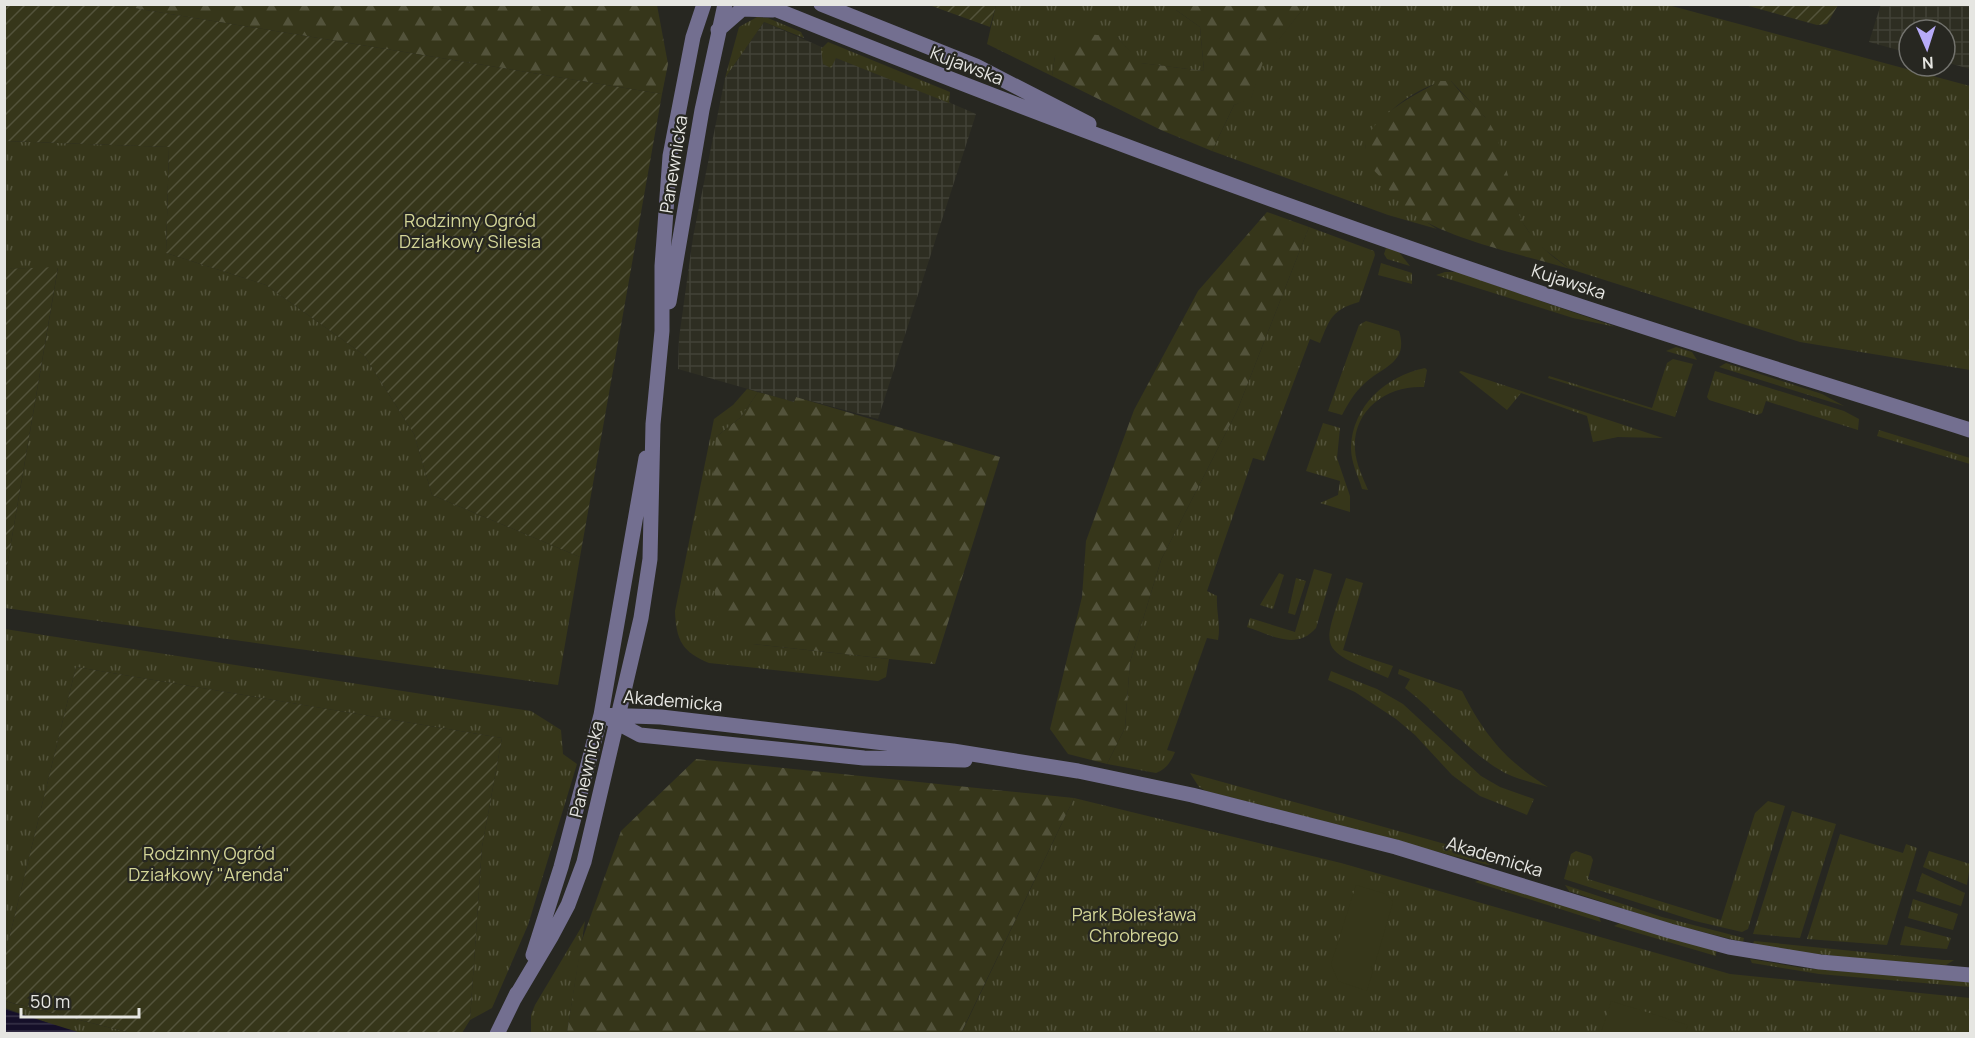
<svg xmlns="http://www.w3.org/2000/svg" width="1975" height="1038" font-family="Manrope,sans-serif">
<defs>
<pattern id="industrial-grid" width="8" height="8" patternUnits="userSpaceOnUse" patternTransform="scale(1.5)"><rect width="8" height="8" fill="#2e2e22"/><path d="M0 4h8M4 0v8" fill="none" stroke="#424237"/></pattern>
<pattern id="grass-tufts" width="24" height="20" patternUnits="userSpaceOnUse" patternTransform="scale(1.5)"><rect width="24" height="20" fill="#36361a"/><path d="M3 7l-1-3M5 7V3M7 7l1-3M15 17l-1-3M17 17v-4M19 17l1-3" fill="none" stroke="#53533b"/></pattern>
<pattern id="forest-firs" width="22" height="20" patternUnits="userSpaceOnUse" patternTransform="scale(1.5)"><rect width="22" height="20" fill="#36361a"/><path d="M5 1l3.5 6h-7zM16 11l3.5 6h-7z" fill="#53533b"/></pattern>
<pattern id="garden-furrows" width="10" height="10" patternUnits="userSpaceOnUse" patternTransform="scale(1.5)"><rect width="10" height="10" fill="#36361a"/><path d="M-1 1l2-2M0 10L10 0M9 11l2-2" fill="none" stroke="#53533b"/></pattern>
<pattern id="water-rules" width="6" height="5" patternUnits="userSpaceOnUse" patternTransform="scale(1.5)"><rect width="6" height="5" fill="#150f29"/><path d="M0 2.5h6" fill="none" stroke="#373248"/></pattern>
</defs>
<rect width="100%" height="100%" fill="#272721"/>
<path fill="url(#industrial-grid)" d="M 1881,4 L 1970,5 L 1970,69 L 1945,62 L 1945,30 L 1909,30 L 1909,53 L 1869,42 Z
M 764,22 L 976,114 L 878,419 L 796,397 L 794,402 L 678,369 L 679,338 L 693,237 L 725,78 Z"/>
<path fill="url(#grass-tufts)" d="M 996,5 L 1176,5 L 1176,10 L 1200,27 L 1204,71 L 1140,63 L 1117,37 L 1055,56 L 1052,76 L 987,44 Z
M 1306,5 L 1668,5 L 1970,86 L 1970,370 L 1800,342 L 1570,269 L 1536,243 L 1521,220 L 1510,194 L 1502,158 L 1485,117 L 1451,81 C 1420,82 1374,118 1365,147 C 1385,187 1399,205 1437,229 L 1388,215 L 1212,151 L 1234,105 L 1251,98 L 1263,59 Z
M 757,17 L 768,18 L 801,32 L 804,38 L 764,22 L 725,78 L 739,27 Z
M 828,42 L 950,92 L 949,103 L 836,58 L 831,68 L 823,64 L 821,49 Z
M 5,141 L 169,147 L 166,253 L 266,285 L 364,355 L 414,434 L 432,495 L 580,557 L 558,685 L 5,608 L 5,578 L 58,268 L 5,269 Z
M 1309,227 L 1374,251 L 1375,255 L 1359,302 C 1332,310 1330,318 1320,343 L 1310,339 L 1264,461 L 1253,458 L 1207,591 L 1217,596 C 1216,611 1221,625 1218,640 L 1207,638 L 1167,750 L 1175,752 C 1171,762 1166,769 1156,773 L 1107,764 L 1125,728 L 1130,662 L 1161,560 L 1237,411 Z
M 1386,248 L 1399,252 L 1410,266 L 1387,259 L 1384,254 Z
M 1381,263 L 1412,273 L 1412,284 L 1378,275 Z
M 1445,272 L 1457,272 L 1616,327 L 1573,318 L 1436,275 Z
M 1366,321 L 1399,331 C 1409,363 1383,366 1364,384 C 1354,393 1348,404 1342,415 L 1328,411 L 1359,325 Z
M 1676,347 L 1692,352 L 1697,360 L 1666,351 Z
M 1673,359 L 1693,364 L 1675,417 L 1548,378 L 1549,376 L 1652,408 L 1667,363 Z
M 1726,363 L 1822,394 L 1844,406 L 1719,367 Z
M 1425,368 L 1427,370 L 1424,387 C 1387,385 1352,410 1355,450 C 1356,464 1363,478 1368,490 L 1362,489 C 1358,475 1351,463 1351,448 C 1352,406 1386,376 1425,368 Z
M 1461,371 L 1663,438 L 1618,437 L 1593,442 L 1587,416 L 1521,393 L 1507,410 L 1459,372 Z
M 1715,371 L 1844,411 L 1859,419 L 1858,430 L 1766,401 L 1762,413 L 1757,415 L 1709,400 L 1707,397 Z
M 747,389 L 758,392 L 741,417 L 716,437 L 753,644 L 889,659 L 886,677 L 878,681 L 709,663 C 682,652 676,640 675,611 L 714,419 L 733,405 Z
M 1323,423 L 1340,428 L 1337,458 L 1350,496 L 1350,512 L 1320,503 L 1338,495 L 1340,481 L 1306,471 Z
M 1879,430 L 1970,458 L 1970,464 L 1877,436 Z
M 1314,569 L 1332,574 L 1316,628 C 1296,651 1271,635 1247,627 L 1250,618 L 1295,632 Z
M 1279,573 L 1284,575 L 1273,609 L 1260,605 Z
M 1296,578 L 1306,581 L 1295,615 L 1288,613 Z
M 1346,578 L 1363,583 L 1343,650 L 1393,666 L 1388,678 C 1315,647 1322,652 1346,578 Z
M 5,629 L 531,711 L 561,730 L 563,754 L 577,764 L 528,925 L 492,1008 L 470,1020 L 482,847 L 502,738 L 76,667 L 5,955 Z
M 1399,669 L 1462,691 C 1485,736 1506,761 1548,787 C 1532,782 1514,779 1500,770 C 1464,749 1438,713 1405,688 L 1410,679 L 1398,674 Z
M 1331,671 L 1377,689 L 1403,704 L 1481,776 L 1500,787 L 1534,799 L 1527,815 L 1480,796 L 1452,775 L 1415,735 L 1396,719 L 1355,692 L 1328,680 Z
M 1190,773 L 1499,859 L 1495,864 L 1488,865 L 1206,791 L 1199,787 Z
M 1074,798 L 1341,863 L 1730,974 L 1970,998 L 1970,1034 L 961,1034 Z
M 1768,801 L 1785,806 L 1748,929 L 1742,932 L 1695,921 L 1564,879 L 1571,854 L 1576,851 L 1591,856 L 1593,860 L 1588,879 L 1721,920 L 1755,813 Z
M 1792,811 L 1836,824 L 1800,938 L 1753,934 Z
M 1840,834 L 1903,853 L 1906,844 L 1917,848 L 1887,945 L 1807,939 Z
M 1929,851 L 1970,864 L 1967,885 L 1923,867 Z
M 1922,873 L 1965,893 L 1961,906 L 1916,891 Z
M 1482,879 L 1599,917 L 1601,922 L 1475,882 Z
M 1565,885 L 1662,917 L 1744,938 L 1743,942 L 1667,923 L 1569,891 Z
M 1913,899 L 1958,914 L 1953,930 L 1908,918 Z
M 585,921 L 567,1033 L 531,1034 L 531,1015 L 535,1005 Z
M 1620,923 L 1716,951 L 1716,956 L 1614,926 Z
M 1905,926 L 1951,938 L 1947,949 L 1900,945 Z
M 1754,941 L 1943,960 L 1954,960 L 1946,965 C 1881,960 1817,957 1753,944 Z
M 1750,959 L 1803,968 L 1970,982 L 1970,987 L 1819,974 L 1752,963 Z
M 4,1001 L 131,1033 L 77,1033 L 5,1008 Z"/>
<path fill="url(#forest-firs)" d="M 115,5 L 657,5 L 668,64 L 662,94 Z
M 1176,5 L 1306,5 L 1264,59 L 1251,99 L 1234,105 L 1212,151 L 1161,130 L 1052,76 L 1055,56 L 1078,33 L 1117,37 L 1141,63 L 1204,71 L 1200,27 L 1176,10 Z
M 1440,81 L 1451,81 C 1465,99 1486,112 1495,133 C 1520,198 1503,224 1570,269 C 1524,255 1446,239 1410,212 C 1398,202 1389,190 1380,177 C 1377,173 1371,168 1369,163 C 1349,126 1415,95 1440,81 Z
M 1267,212 L 1309,227 L 1237,411 L 1161,560 L 1130,662 L 1125,728 L 1107,764 L 1068,754 L 1050,729 L 1082,597 L 1086,541 L 1134,410 L 1198,291 Z
M 758,392 L 794,402 L 796,397 L 1000,457 L 935,664 L 753,644 L 717,616 L 709,528 L 716,437 L 741,417 Z
M 696,759 L 1074,798 L 961,1033 L 567,1033 L 581,943 L 621,831 Z"/>
<path fill="url(#garden-furrows)" d="M 5,4 L 115,5 L 662,94 L 580,557 L 432,495 L 414,434 L 364,355 L 266,285 L 166,253 L 169,147 L 5,141 Z
M 929,5 L 996,5 L 990,27 Z
M 1745,5 L 1838,5 L 1827,24 L 1817,25 Z
M 58,267 L 5,578 L 5,269 Z
M 76,667 L 502,738 L 482,847 L 470,1020 L 462,1033 L 131,1033 L 5,1001 L 5,955 Z"/>
<path fill="#36361a" d="M 1356,885 L 1386,894 L 1393,902 L 1367,991 L 1338,981 L 1331,964 Z
M 1611,1001 L 1688,1025 L 1685,1033 L 1601,1033 Z"/>
<path fill="url(#water-rules)" d="M 4,1009 L 81,1033 L 5,1033 Z"/>
<g fill="none" stroke-linecap="round" stroke-linejoin="round">
<path stroke="#736f90" stroke-width="15" d="M 762,4 C 1011,105 1262,199 1517,285 C 1667,336 1819,382 1970,430
M 821,4 L 976,66 L 1089,124
M 718,30 L 742,9 L 773,10
M 669,302 L 702,110 L 725,4
M 601,715 L 661,717 L 953,751 L 1078,771 L 1192,795 L 1396,847 L 1670,931 L 1729,947 L 1820,962 L 1970,975
M 610,719 L 640,735 L 864,758 L 965,760
M 533,955 L 561,867 L 601,715 L 646,458
M 513,1001 L 551,937 L 568,905 L 584,862 L 641,618 L 650,559 L 653,424 L 662,331 L 662,266 L 670,156 L 693,37 L 704,4
M 497,1034 L 517,993"/>
</g>
<g text-anchor="middle" dominant-baseline="central" stroke-width="4.5" stroke-linejoin="round" paint-order="stroke">
<g font-size="18" fill="#e6e6e2" stroke="#272721">
<text transform="translate(967 65) rotate(21)">Kujawska</text>
<text transform="translate(673 164) rotate(-81)">Panewnicka</text>
<text transform="translate(1569 281) rotate(18)">Kujawska</text>
<text transform="translate(673 700) rotate(5)">Akademicka</text>
<text transform="translate(586 769) rotate(-77)">Panewnicka</text>
<text transform="translate(1495 856) rotate(17)">Akademicka</text>
</g>
<g font-size="18" fill="#d3d597" stroke="#272721">
<text x="470" y="220">Rodzinny Ogród<tspan x="470" dy="21">Działkowy Silesia</tspan></text>
<text x="209" y="853">Rodzinny Ogród<tspan x="209" dy="21">Działkowy "Arenda"</tspan></text>
<text x="1134" y="914">Park Bolesława<tspan x="1134" dy="21">Chrobrego</tspan></text>
</g>
</g>
<rect width="1975" height="1038" fill="none" stroke="#e6e6e2" stroke-width="12"/>
<g transform="translate(1927 48) rotate(177)"><circle r="28" fill="#272721" stroke="#73736e" stroke-width="1.5"/>
<path d="M0-4.5L10 22L0 15L-10 22Z" fill="#b7abf8"/>
<text y="-9" font-size="16" font-weight="bold" text-anchor="middle" fill="#e6e6e2">N</text>
</g>
<path d="M21 1008v9h118v-9" fill="none" stroke="#e6e6e2" stroke-width="3"/>
<text x="30" y="1008" font-size="18" fill="#e6e6e2" stroke="#272721" stroke-width="4.5" paint-order="stroke">50 m</text>
</svg>
